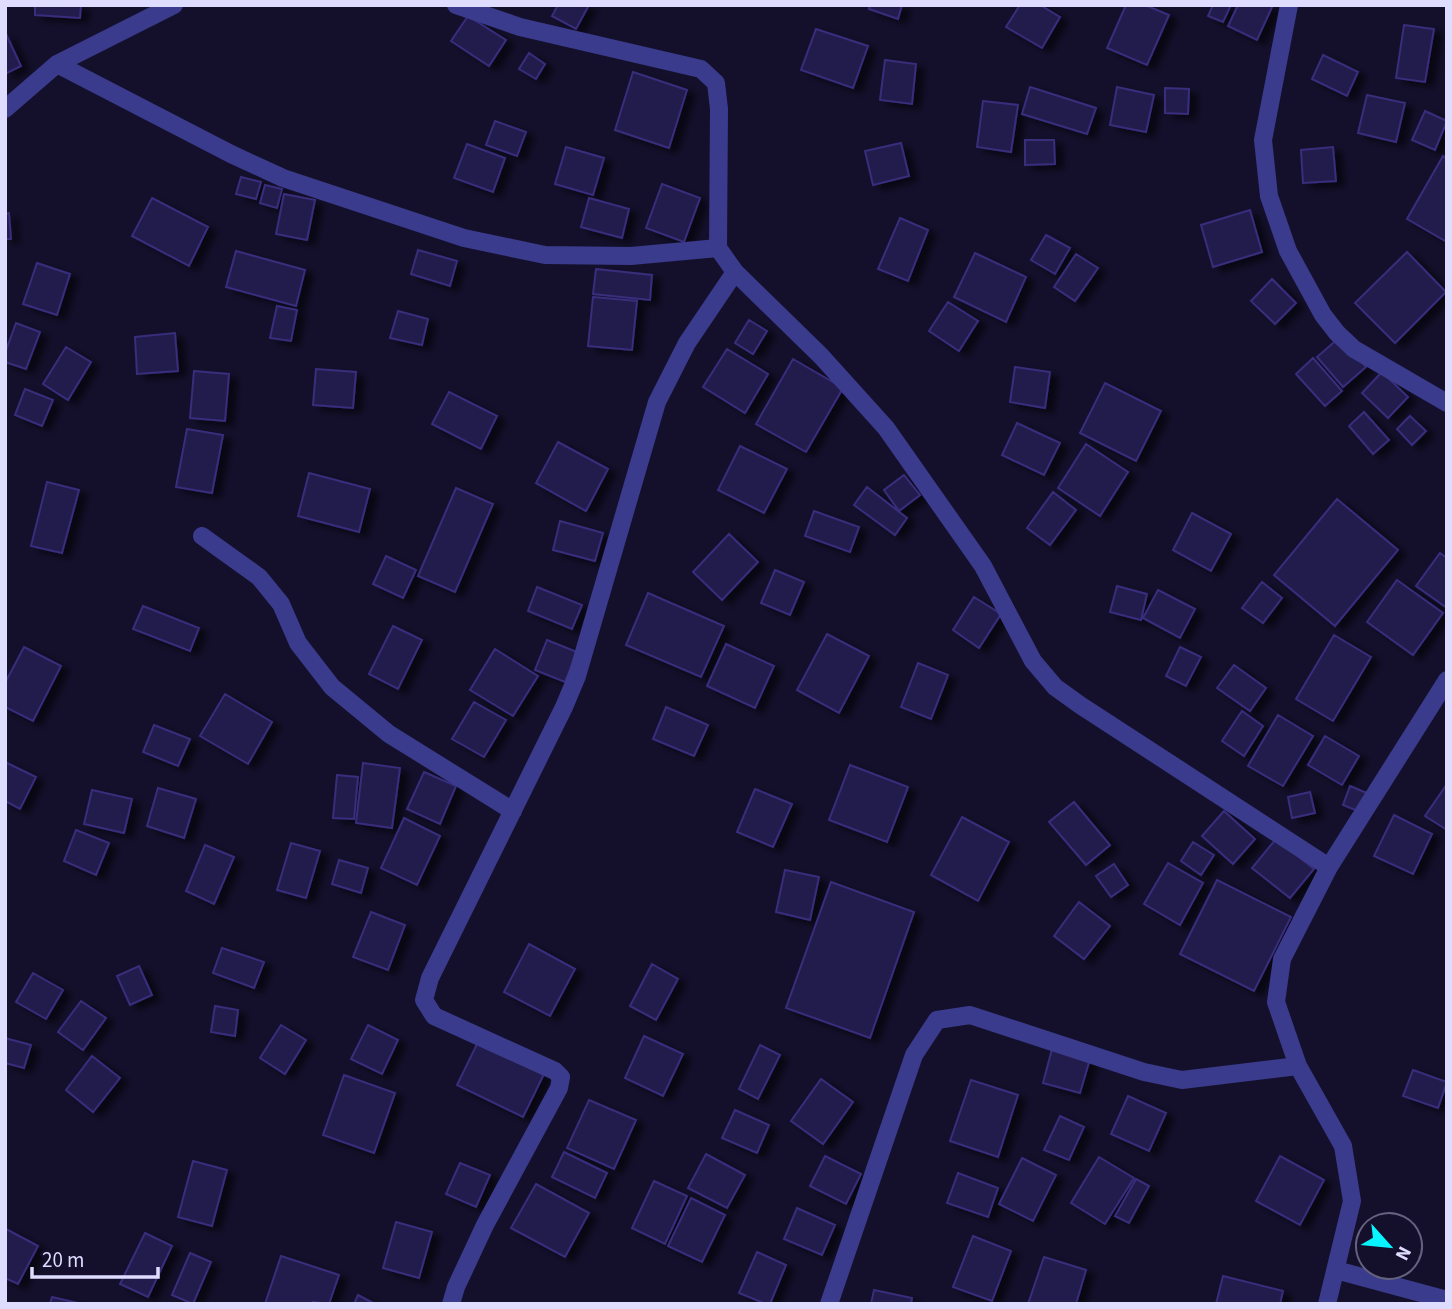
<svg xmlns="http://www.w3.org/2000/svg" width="1452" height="1309" font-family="'Source Sans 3',sans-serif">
<defs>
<filter id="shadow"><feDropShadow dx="8" dy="4.5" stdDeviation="3.5" flood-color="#0009"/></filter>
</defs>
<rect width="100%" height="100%" fill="#14102c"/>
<path fill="#231c4e" stroke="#382d7b" stroke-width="2" filter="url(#shadow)" d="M 35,5 L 81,5 L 80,18 L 35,15 Z
M 558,5 L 589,5 L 576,29 L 552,16 Z
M 870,5 L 902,5 L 898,19 L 869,9 Z
M 1020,5 L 1040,5 L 1060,17 L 1042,48 L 1006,27 Z
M 1126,5 L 1145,5 L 1169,15 L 1147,65 L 1107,48 Z
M 1213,5 L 1231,5 L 1223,22 L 1208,16 Z
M 1238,5 L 1273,5 L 1257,40 L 1228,26 Z
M 468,16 L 506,40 L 489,66 L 451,41 Z
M 1404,25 L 1434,29 L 1425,82 L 1396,78 Z
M 816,29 L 868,46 L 853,88 L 801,70 Z
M 6,34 L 21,66 L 5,74 L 5,34 Z
M 529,53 L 545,64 L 536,79 L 519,69 Z
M 1323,55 L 1358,72 L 1347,96 L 1312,79 Z
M 885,60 L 916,64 L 912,104 L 880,100 Z
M 633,72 L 687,90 L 669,148 L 615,130 Z
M 1030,87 L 1096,108 L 1087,134 L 1022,114 Z
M 1117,87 L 1154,95 L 1146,132 L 1110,125 Z
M 1165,88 L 1189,89 L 1188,114 L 1165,113 Z
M 1367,95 L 1405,103 L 1396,142 L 1358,133 Z
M 983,101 L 1018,105 L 1011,152 L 977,147 Z
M 1425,111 L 1447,121 L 1435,150 L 1412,140 Z
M 495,121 L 526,132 L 517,156 L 486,145 Z
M 1025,140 L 1054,140 L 1055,164 L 1025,165 Z
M 901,143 L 909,176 L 873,185 L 865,151 Z
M 467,144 L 505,158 L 493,192 L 454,178 Z
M 566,147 L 604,158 L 593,195 L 555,184 Z
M 1333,147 L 1336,181 L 1303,183 L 1301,150 Z
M 1443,156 L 1447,159 L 1447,242 L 1407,219 Z
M 241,177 L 261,182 L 256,199 L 236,194 Z
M 662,184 L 700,198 L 684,242 L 646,228 Z
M 265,185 L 282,189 L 277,208 L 260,203 Z
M 284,194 L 315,200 L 307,240 L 276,234 Z
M 152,198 L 208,227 L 189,266 L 132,236 Z
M 589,198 L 629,209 L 622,238 L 581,227 Z
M 1250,210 L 1262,252 L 1213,267 L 1201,225 Z
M 9,213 L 11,239 L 5,239 L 5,214 Z
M 900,218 L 928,230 L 908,281 L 878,269 Z
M 1046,235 L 1070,248 L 1055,274 L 1031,260 Z
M 418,250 L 457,261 L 450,286 L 411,274 Z
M 236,251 L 305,270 L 296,306 L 226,287 Z
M 1407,252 L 1446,292 L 1395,343 L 1355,303 Z
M 975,253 L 1026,277 L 1006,322 L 954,297 Z
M 1076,254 L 1098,268 L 1075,301 L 1054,287 Z
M 37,263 L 70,274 L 57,315 L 23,304 Z
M 596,269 L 652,275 L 650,300 L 593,294 Z
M 1272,279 L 1296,303 L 1275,324 L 1251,301 Z
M 593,297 L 637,301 L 632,350 L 588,346 Z
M 948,302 L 978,321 L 959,351 L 929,331 Z
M 277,306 L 297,310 L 291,341 L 270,338 Z
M 398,311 L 428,319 L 422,345 L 390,338 Z
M 749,320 L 767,331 L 753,354 L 735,343 Z
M 16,323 L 40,332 L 26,369 L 5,362 L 5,353 Z
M 175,333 L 178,371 L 137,374 L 135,337 Z
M 1340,337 L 1366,367 L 1343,387 L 1317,357 Z
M 66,347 L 91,362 L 68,400 L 43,384 Z
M 727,349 L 768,374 L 745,413 L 703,387 Z
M 1313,358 L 1342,391 L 1325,406 L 1296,374 Z
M 793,359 L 843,388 L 806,452 L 756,424 Z
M 1015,367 L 1050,372 L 1045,408 L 1010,402 Z
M 316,369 L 356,372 L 353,408 L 313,405 Z
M 194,371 L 229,374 L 225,421 L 190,418 Z
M 1382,372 L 1408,397 L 1388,418 L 1362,393 Z
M 1105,383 L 1161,411 L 1136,461 L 1080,433 Z
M 25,389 L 53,400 L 42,426 L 15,415 Z
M 449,392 L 497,416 L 481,449 L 432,424 Z
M 1364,412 L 1389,440 L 1373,454 L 1349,426 Z
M 1410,416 L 1426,431 L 1412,445 L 1397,429 Z
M 1017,423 L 1060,443 L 1044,475 L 1002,455 Z
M 187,429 L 223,435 L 212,493 L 176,487 Z
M 558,442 L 608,469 L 586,511 L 536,483 Z
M 1086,444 L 1128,472 L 1100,516 L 1058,488 Z
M 740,446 L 787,469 L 764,513 L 718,490 Z
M 309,473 L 370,489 L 359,532 L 298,516 Z
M 904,475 L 920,495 L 899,511 L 884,490 Z
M 47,482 L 79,490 L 62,553 L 31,546 Z
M 867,487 L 907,518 L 895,535 L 854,505 Z
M 456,488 L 493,504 L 455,592 L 418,576 Z
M 1053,492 L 1076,510 L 1050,545 L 1027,528 Z
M 1337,499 L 1398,550 L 1335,626 L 1274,575 Z
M 814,511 L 859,527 L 850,552 L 805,536 Z
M 1192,513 L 1231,534 L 1211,571 L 1173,550 Z
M 560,521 L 603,533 L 595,561 L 553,550 Z
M 729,534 L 758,562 L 722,600 L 693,572 Z
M 1440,553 L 1447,558 L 1447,608 L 1416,586 Z
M 386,556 L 416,570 L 403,598 L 373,584 Z
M 775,570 L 804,582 L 790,615 L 761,603 Z
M 1397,580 L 1443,613 L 1413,655 L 1367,622 Z
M 1262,582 L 1282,598 L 1263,623 L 1242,608 Z
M 1117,586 L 1147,594 L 1141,620 L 1110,612 Z
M 537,587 L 582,605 L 572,629 L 528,611 Z
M 1158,590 L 1195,609 L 1180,638 L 1143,618 Z
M 648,593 L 724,626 L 701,677 L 626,645 Z
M 974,597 L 1001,614 L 979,648 L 953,630 Z
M 143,606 L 199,628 L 190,651 L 133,629 Z
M 393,626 L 422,640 L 398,689 L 369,674 Z
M 827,634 L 869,656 L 839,713 L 797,690 Z
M 1334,635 L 1371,657 L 1333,721 L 1296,699 Z
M 547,640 L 577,652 L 565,682 L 535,670 Z
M 726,644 L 774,666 L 755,708 L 707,686 Z
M 24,647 L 61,666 L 33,721 L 5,707 L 5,683 Z
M 1180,647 L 1201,657 L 1186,686 L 1166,676 Z
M 495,649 L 538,676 L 513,716 L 470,690 Z
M 918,663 L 948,675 L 931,719 L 901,707 Z
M 1234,665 L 1266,688 L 1250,711 L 1217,688 Z
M 225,694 L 272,722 L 248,764 L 200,736 Z
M 474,702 L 506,720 L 484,757 L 452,739 Z
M 666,707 L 708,725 L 694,756 L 653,739 Z
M 1242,711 L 1263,726 L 1244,756 L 1222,741 Z
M 1278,715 L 1313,736 L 1283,786 L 1248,766 Z
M 154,725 L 190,739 L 178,766 L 143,752 Z
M 1325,736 L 1359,756 L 1342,785 L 1308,765 Z
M 5,762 L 36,777 L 20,809 L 5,801 Z
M 363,763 L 400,768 L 392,828 L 356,823 Z
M 850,765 L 908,787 L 887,842 L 829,820 Z
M 424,772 L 456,786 L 440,824 L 407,809 Z
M 337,775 L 358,777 L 354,819 L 333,818 Z
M 1447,784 L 1447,830 L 1425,816 Z
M 1350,786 L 1367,793 L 1360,812 L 1343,805 Z
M 158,788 L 196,799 L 184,838 L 147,826 Z
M 755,789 L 792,804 L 773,847 L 737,832 Z
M 92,790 L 132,799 L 124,833 L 84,824 Z
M 1310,792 L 1315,813 L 1292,818 L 1288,797 Z
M 1074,802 L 1110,845 L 1086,865 L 1049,822 Z
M 1224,811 L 1255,839 L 1233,864 L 1202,836 Z
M 1394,815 L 1432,834 L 1413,874 L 1374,856 Z
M 962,817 L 1009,842 L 978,901 L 931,875 Z
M 404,818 L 440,836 L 417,885 L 381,868 Z
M 76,830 L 109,843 L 96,875 L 64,861 Z
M 1276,839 L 1314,869 L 1290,898 L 1252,868 Z
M 1193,842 L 1214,855 L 1201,875 L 1181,861 Z
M 291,843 L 320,851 L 306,898 L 277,890 Z
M 205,845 L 234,857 L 214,904 L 186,891 Z
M 339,860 L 368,868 L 361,893 L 332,884 Z
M 1168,863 L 1203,883 L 1180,925 L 1144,904 Z
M 1114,864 L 1128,885 L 1111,897 L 1096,876 Z
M 785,870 L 819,877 L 810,920 L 776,912 Z
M 1217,880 L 1291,917 L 1254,991 L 1180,954 Z
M 831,882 L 914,912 L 870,1038 L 786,1008 Z
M 1079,902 L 1110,926 L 1084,959 L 1054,936 Z
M 371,912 L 405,925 L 388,970 L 353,957 Z
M 529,944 L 575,969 L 550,1016 L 504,992 Z
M 222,948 L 264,962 L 254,988 L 213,973 Z
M 652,964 L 678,979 L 656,1020 L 630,1006 Z
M 139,966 L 152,995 L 130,1005 L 117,976 Z
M 33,973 L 63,990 L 46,1019 L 16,1002 Z
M 81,1001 L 106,1018 L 83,1050 L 58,1032 Z
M 215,1006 L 238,1010 L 235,1036 L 211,1032 Z
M 281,1025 L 306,1040 L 285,1074 L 260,1058 Z
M 368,1025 L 398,1040 L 382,1074 L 351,1059 Z
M 644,1036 L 683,1054 L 663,1096 L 625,1078 Z
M 5,1038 L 31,1045 L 24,1068 L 5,1063 Z
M 478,1042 L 544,1074 L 523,1117 L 457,1085 Z
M 760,1045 L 780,1055 L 758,1099 L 739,1089 Z
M 1052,1049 L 1090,1059 L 1080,1093 L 1043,1083 Z
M 92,1056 L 120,1078 L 93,1112 L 66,1090 Z
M 1413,1070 L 1447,1082 L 1438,1108 L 1403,1096 Z
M 344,1075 L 395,1093 L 374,1153 L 323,1135 Z
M 821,1079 L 853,1102 L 823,1144 L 791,1121 Z
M 971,1080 L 1018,1095 L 998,1157 L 950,1141 Z
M 1128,1096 L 1166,1113 L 1149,1151 L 1111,1134 Z
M 589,1100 L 636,1120 L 614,1169 L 567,1148 Z
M 735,1110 L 769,1125 L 757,1153 L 722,1138 Z
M 1060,1116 L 1084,1127 L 1069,1160 L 1044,1150 Z
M 564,1152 L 607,1173 L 595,1198 L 552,1177 Z
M 706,1154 L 745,1175 L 727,1208 L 688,1188 Z
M 825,1156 L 861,1174 L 846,1204 L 810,1186 Z
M 1280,1156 L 1324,1180 L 1300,1225 L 1256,1201 Z
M 1099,1157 L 1134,1178 L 1105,1224 L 1071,1203 Z
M 1022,1158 L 1056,1175 L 1033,1221 L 999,1204 Z
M 193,1161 L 227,1170 L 212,1226 L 178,1217 Z
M 460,1163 L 490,1175 L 476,1207 L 446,1194 Z
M 958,1173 L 998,1188 L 988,1217 L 947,1203 Z
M 1136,1179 L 1149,1186 L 1129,1223 L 1115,1216 Z
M 654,1181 L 687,1196 L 665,1244 L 632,1228 Z
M 536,1184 L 589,1213 L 565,1257 L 511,1228 Z
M 691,1198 L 725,1215 L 702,1262 L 668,1246 Z
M 797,1208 L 835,1225 L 822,1255 L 784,1239 Z
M 396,1222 L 432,1232 L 419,1278 L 383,1268 Z
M 6,1229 L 38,1246 L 18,1284 L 5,1278 Z
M 145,1233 L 172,1246 L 148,1297 L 120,1284 Z
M 973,1236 L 1011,1251 L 992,1301 L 953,1287 Z
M 757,1252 L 786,1265 L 770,1304 L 766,1304 L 739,1293 Z
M 190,1253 L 211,1262 L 193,1304 L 172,1295 Z
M 281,1256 L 339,1275 L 329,1304 L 313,1302 L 313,1304 L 265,1304 Z
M 1044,1257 L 1086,1270 L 1076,1304 L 1028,1304 Z
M 1223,1276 L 1283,1291 L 1280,1304 L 1216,1304 Z
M 874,1290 L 912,1298 L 911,1304 L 871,1304 Z
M 358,1295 L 375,1304 L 354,1304 Z
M 52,1297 L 82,1304 L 50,1304 Z"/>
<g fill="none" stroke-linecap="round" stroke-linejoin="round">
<path stroke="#3a3b8d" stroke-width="18" d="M 456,5 L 520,27 L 701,69 L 716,83 L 719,109 L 718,248 L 735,272 L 821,356 L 886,428 L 983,566 L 1033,661 L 1055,687 L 1080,705 L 1329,867
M 1289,5 L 1263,140 L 1269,196 L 1288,251 L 1323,315 L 1337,333 L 1354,349 L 1447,403
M 57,64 L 231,154 L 283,178 L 464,238 L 545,255 L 631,256 L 718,248
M 5,109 L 57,64 L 174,5
M 202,536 L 259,577 L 281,604 L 298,643 L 332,687 L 389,734 L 513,811
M 1336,1270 L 1447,1300
M 451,1304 L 456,1287 L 485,1225 L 559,1088 L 561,1077 L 555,1071 L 434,1016 L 424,1000 L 430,978 L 564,707 L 577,676 L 657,402 L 687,343 L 735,272
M 829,1304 L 914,1055 L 937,1020 L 970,1015 L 1144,1072 L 1182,1080 L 1298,1066
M 1327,1304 L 1352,1201 L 1343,1146 L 1298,1066 L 1276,1002 L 1282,959 L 1329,867 L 1447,680"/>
</g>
<rect width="1452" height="1309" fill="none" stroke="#dedcff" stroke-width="14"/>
<g transform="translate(1389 1246) rotate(117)"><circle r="33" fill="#14102c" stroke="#656280" stroke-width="2"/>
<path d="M0-5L12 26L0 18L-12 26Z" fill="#08f4ff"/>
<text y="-10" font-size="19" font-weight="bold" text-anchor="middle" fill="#dedcff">N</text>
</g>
<path d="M32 1267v10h126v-10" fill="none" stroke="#dedcff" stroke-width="3.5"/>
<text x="42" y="1267" font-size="21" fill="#dedcff" stroke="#14102c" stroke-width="5" paint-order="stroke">20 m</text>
</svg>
